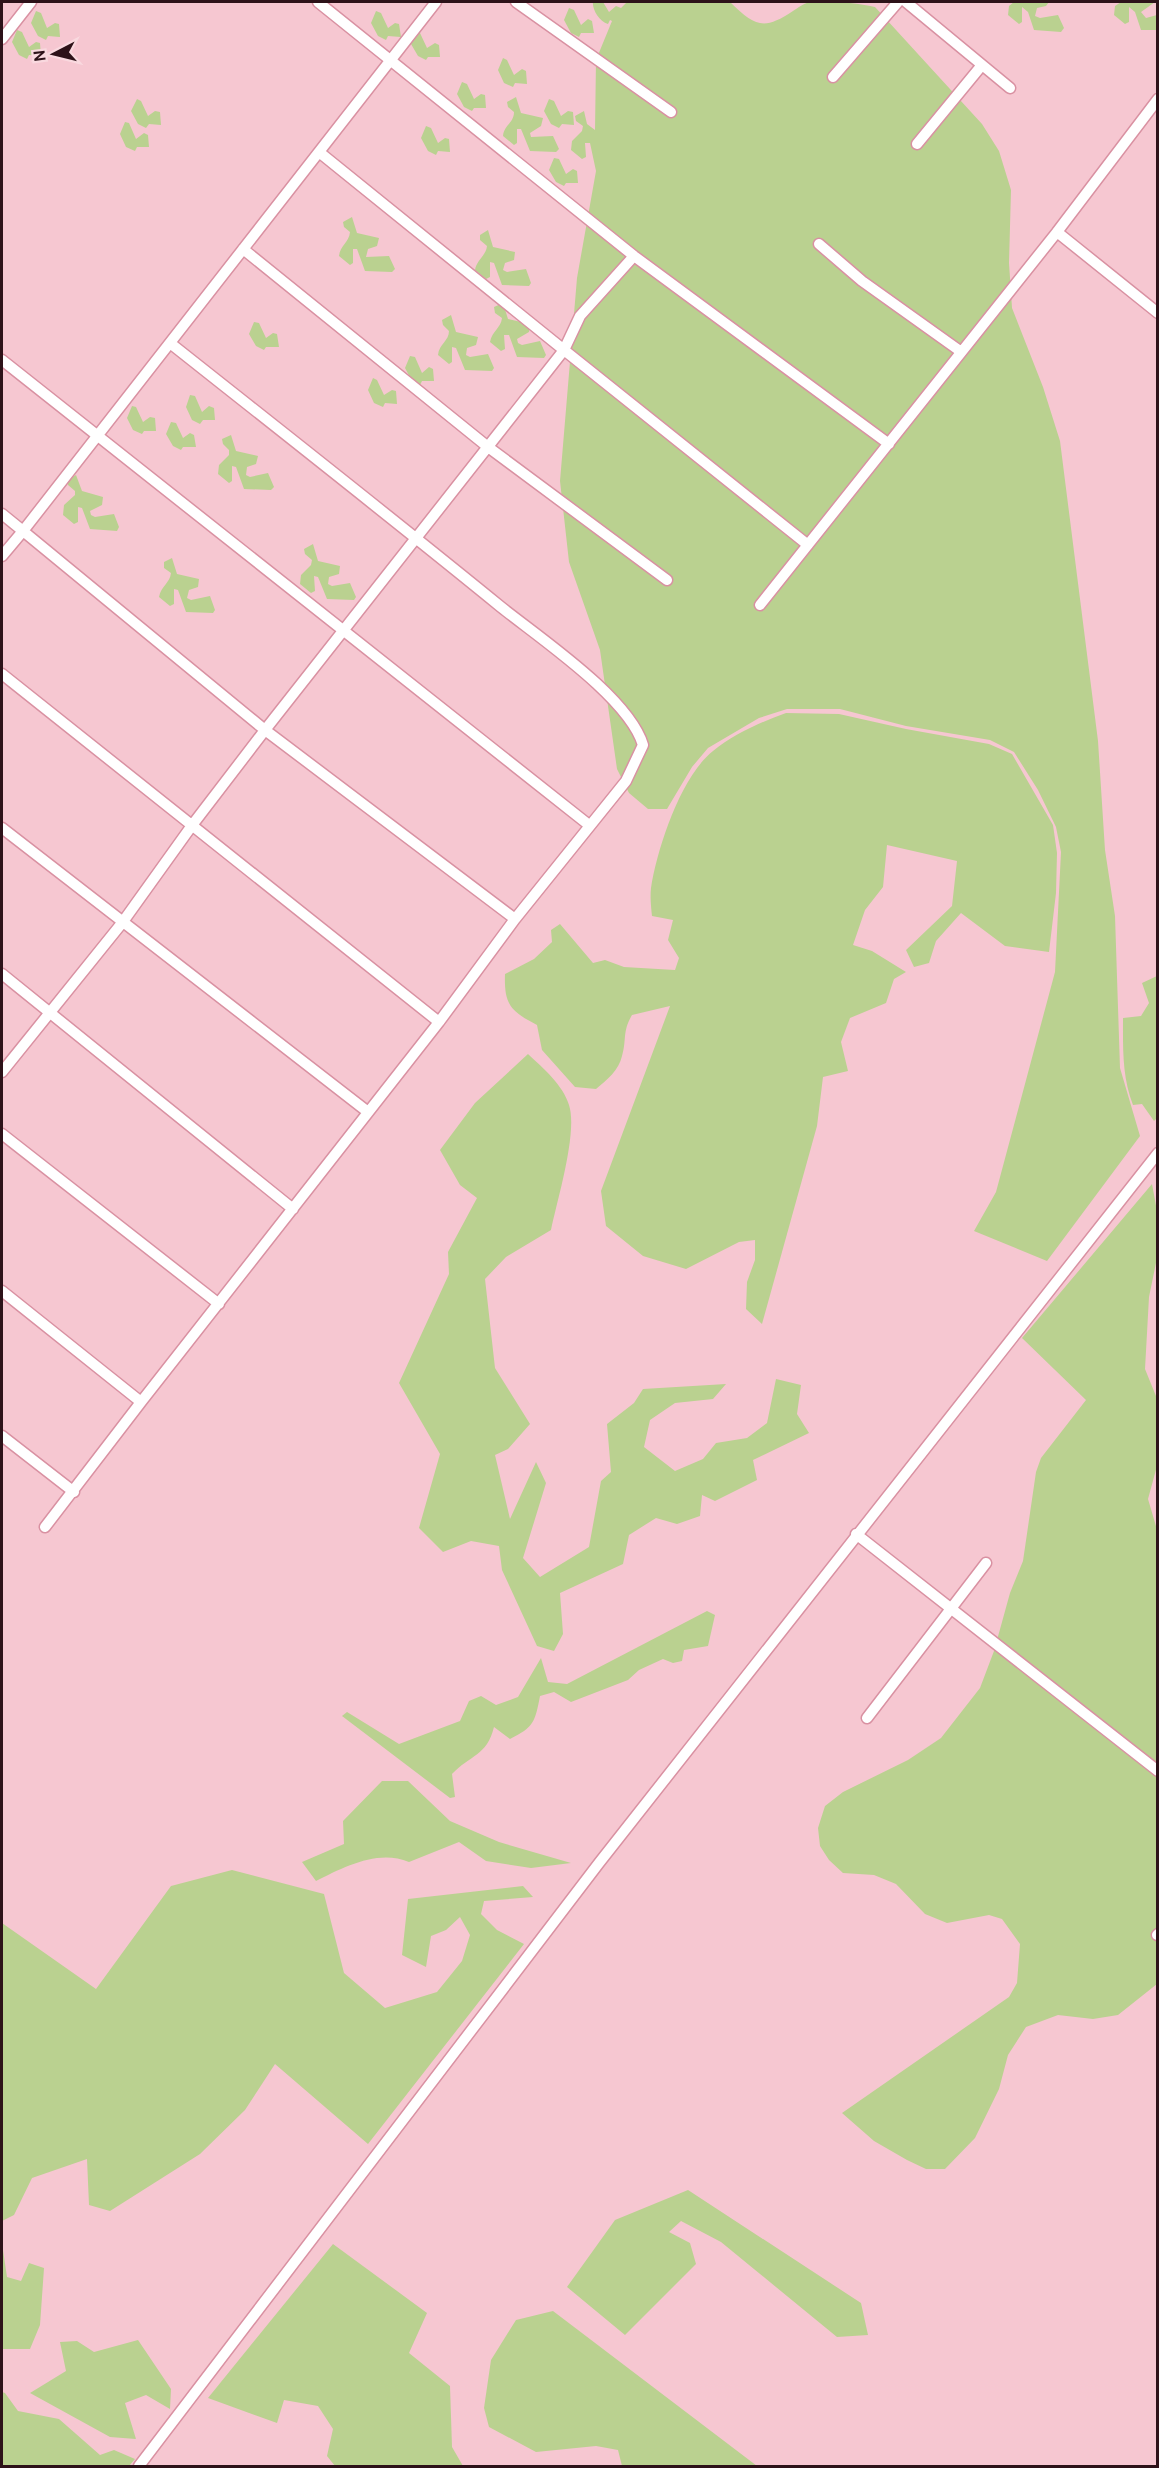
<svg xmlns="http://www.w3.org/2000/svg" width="1159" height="2468" font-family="Cabin,sans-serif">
<rect width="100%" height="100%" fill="#f6c7d1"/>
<path fill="#bad190" d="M 593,2 L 603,2 L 609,12 L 616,6 L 621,8 L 627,2 L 730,2 C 755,26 763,31 793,11 C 798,8 804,3 810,2 C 831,0 855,3 875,7 L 982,124 L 999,151 L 1011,190 L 1009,263 L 1012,308 L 1043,387 L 1060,441 L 1098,741 L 1105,850 L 1115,916 L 1120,1068 L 1140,1136 L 1047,1261 L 974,1231 L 996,1192 L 1055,972 L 1061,852 L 1056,827 L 1038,790 L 1014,752 L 990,740 L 906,726 L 840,709 L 787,709 L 759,718 L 708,748 L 692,767 L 667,809 L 648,809 L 629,793 L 617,769 L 600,650 L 569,562 L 560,481 L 577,278 L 596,171 L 590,143 L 585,143 L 586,157 L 582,159 L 571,150 L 572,141 L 582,131 L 583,126 L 576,121 L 575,116 L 584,111 L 587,124 L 595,130 L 596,60 L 612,21 L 610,20 L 608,24 C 599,21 592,9 593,2 Z
M 1014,2 L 1049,2 L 1046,6 L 1037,8 L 1035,16 L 1040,18 L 1058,15 L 1064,28 L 1061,32 L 1034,30 L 1028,12 L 1022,7 L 1022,22 L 1019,24 L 1008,15 L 1009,6 Z
M 1121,2 L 1155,2 L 1141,12 L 1146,18 L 1157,15 L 1157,30 L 1141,30 L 1135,12 L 1129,7 L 1129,22 L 1125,24 L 1114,15 L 1115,6 Z
M 569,8 L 574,10 L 581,25 L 588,19 L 592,21 L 594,33 L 581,33 L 579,37 L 571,33 L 564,20 Z
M 36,11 L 41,13 L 47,28 L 55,23 L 59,24 L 60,37 L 48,36 L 46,40 L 38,36 L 31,23 Z
M 376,11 L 381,13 L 388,28 L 395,23 L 399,24 L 401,37 L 388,36 L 386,40 L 378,36 L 371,23 Z
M 17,30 L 22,32 L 29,47 L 36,42 L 40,43 L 41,56 L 29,55 L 27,59 L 19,55 L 12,42 Z
M 416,32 L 420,33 L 427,48 L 435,43 L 439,45 L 440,57 L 428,57 L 426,60 L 418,56 L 411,44 Z
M 503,58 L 507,60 L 514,75 L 522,69 L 526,71 L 527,84 L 515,83 L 513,87 L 504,83 L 498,70 Z
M 462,82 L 467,84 L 474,99 L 481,94 L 485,95 L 486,108 L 474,108 L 472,111 L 464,107 L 457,94 Z
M 516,97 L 521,113 L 543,118 L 541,126 L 530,133 L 531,137 L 553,136 L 559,149 L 556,152 L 530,151 L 521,129 L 517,129 L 517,143 L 514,145 L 503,136 C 504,125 514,123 514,112 L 508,107 L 507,102 Z
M 137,99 L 141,101 L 148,116 L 155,111 L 160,112 L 161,125 L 149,124 L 146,128 L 138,124 L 131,111 Z
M 549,99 L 554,101 L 561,116 L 568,111 L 573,112 L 574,125 L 562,124 L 559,128 L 551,124 L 544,111 Z
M 125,122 L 129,123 L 136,139 L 144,133 L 148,135 L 149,147 L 137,147 L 135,151 L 126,147 L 120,134 Z
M 426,126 L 431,128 L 438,143 L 445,138 L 449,139 L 450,152 L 438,151 L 436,155 L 428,151 L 421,138 Z
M 554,158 L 559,159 L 566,174 L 573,169 L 577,171 L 578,183 L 566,183 L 564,186 L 556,182 L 549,170 Z
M 352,217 L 357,233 L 379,238 L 377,246 L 368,249 L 366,257 L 389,256 L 395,269 L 392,272 L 365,271 L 357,249 L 353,249 L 353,263 L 350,265 L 339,256 C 340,245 349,243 350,232 L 344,227 L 343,222 Z
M 488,230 L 493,247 L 515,252 L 514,260 L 505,263 L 503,270 L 507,272 L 526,269 L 531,283 L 529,286 L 502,285 L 494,263 L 490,262 L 490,277 L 486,279 L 475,270 C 477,259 486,256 487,246 L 480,240 L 480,235 Z
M 503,303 L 508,319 L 530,324 L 529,332 L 517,339 L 518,343 L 522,345 L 540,341 L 546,355 L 544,358 L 517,357 L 509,335 L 504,335 L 505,349 L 501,351 L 490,342 C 492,331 501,328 502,318 L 495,313 L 494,307 Z
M 451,315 L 456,332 L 478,337 L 476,345 L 467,348 L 466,355 L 470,357 L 488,354 L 494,368 L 492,371 L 465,370 L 456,348 L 452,347 L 452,362 L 449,364 L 438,355 C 439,344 449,341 449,331 L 443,325 L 442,320 Z
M 254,322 L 259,323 L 266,338 L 273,333 L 277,334 L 279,347 L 266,347 L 264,350 L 256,346 L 249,334 Z
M 410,356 L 415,357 L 422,373 L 429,367 L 433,369 L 434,381 L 422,381 L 420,385 L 412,381 L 405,368 Z
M 373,378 L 377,380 L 384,395 L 392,390 L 396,391 L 397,404 L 385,403 L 383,407 L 374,403 L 368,390 Z
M 190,395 L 195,396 L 202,412 L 209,406 L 214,408 L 215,420 L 203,420 L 200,424 L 192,420 L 186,407 Z
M 132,406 L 136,407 L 143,422 L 150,417 L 155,418 L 156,431 L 144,431 L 142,434 L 133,430 L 127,418 Z
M 171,422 L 176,423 L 183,438 L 190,433 L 194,435 L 196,447 L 183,447 L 181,450 L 173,446 L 166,434 Z
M 231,435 L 236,451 L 258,456 L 256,464 L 247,467 L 246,475 L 250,477 L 268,473 L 274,487 L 271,490 L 244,489 L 236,467 L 232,466 L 232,481 L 229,483 L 218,474 L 219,465 L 229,455 L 229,450 L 223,444 L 222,439 Z
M 76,475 L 82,491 L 103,497 L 102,505 L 90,511 L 91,515 L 95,517 L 114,514 L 119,527 L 117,531 L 90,529 L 82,508 L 78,507 L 78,522 L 74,524 L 63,515 L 64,505 L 75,495 L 75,491 L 68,485 L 68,480 Z
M 313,544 L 318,561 L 340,566 L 339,574 L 329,577 L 328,584 L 332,586 L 350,583 L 356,597 L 354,600 L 327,599 L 318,577 L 314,576 L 315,591 L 311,593 L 300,584 L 301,575 L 311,565 L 312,560 L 305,554 L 304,549 Z
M 172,558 L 177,574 L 199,579 L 198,587 L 189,590 L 187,598 L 191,600 L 210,596 L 215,610 L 213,613 L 186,612 L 178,590 L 174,589 L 174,604 L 170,606 L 159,597 C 161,586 170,583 171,573 L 164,568 L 164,562 Z
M 786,713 L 839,714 L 906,729 L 989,744 L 1012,754 L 1053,825 L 1057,853 L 1056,893 L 1049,952 L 1005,946 L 961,913 L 936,941 L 929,963 L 914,967 L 906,950 L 952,906 L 957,861 L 887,845 L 883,887 L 865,910 L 853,945 L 872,951 L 906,972 L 894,979 L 886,1003 L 850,1018 L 841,1042 L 848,1071 L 823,1077 L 817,1126 L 762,1324 L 746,1309 L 747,1282 L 755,1260 L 755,1240 L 739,1242 L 686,1269 L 643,1256 L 606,1226 L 601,1191 L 670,1006 L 632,1015 C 622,1032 627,1039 622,1056 C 619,1070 607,1080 596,1089 L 575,1087 L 542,1050 L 537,1025 C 510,1011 504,1004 505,974 L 534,959 L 552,942 L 551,930 L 560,924 L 593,963 L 605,960 L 624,967 L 675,970 L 679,958 L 668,940 L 673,920 L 652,916 C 651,907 650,897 651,888 C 657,849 681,776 713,751 C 734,734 761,722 786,713 Z
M 1157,976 L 1158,1117 L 1154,1121 L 1142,1104 L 1133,1105 C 1122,1077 1123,1048 1123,1018 L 1141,1016 L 1149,1003 L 1142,983 Z
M 528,1054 C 543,1068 563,1085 569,1105 C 578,1132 557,1201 551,1230 L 506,1257 L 485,1279 L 495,1368 L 530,1424 L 508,1449 L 495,1455 L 510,1519 L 536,1462 L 546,1483 L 523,1558 L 540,1577 L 589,1547 L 601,1481 L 611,1472 L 607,1424 L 634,1403 L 643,1389 L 726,1384 L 713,1399 L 675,1403 L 650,1420 L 644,1447 L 675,1471 L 703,1459 L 716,1443 L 747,1438 L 767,1423 L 776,1379 L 801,1385 L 797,1414 L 809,1433 L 753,1460 L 757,1480 L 715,1501 L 702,1495 L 700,1516 L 677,1524 L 656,1518 L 629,1535 L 623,1564 L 560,1593 L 563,1634 L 554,1651 L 537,1646 L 502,1570 L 499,1546 L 471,1541 L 443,1552 L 419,1528 L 440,1454 L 399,1383 L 449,1274 L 448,1252 L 477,1198 L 460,1185 L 440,1150 L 475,1103 Z
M 1152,1184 L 1157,1211 L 1157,1258 L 1149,1297 L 1145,1369 L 1158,1401 L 1157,1466 L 1148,1499 L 1158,1533 L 1157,1984 L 1118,2015 L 1093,2019 L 1058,2015 L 1026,2027 L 1008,2055 L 999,2089 L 975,2138 L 945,2169 L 926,2169 L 907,2160 L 874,2141 L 842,2113 L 1009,1997 L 1017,1983 L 1020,1944 L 1002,1919 L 989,1915 L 947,1923 L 925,1914 L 896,1884 L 874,1875 L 843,1873 L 829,1860 L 820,1846 L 818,1828 L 825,1806 L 843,1792 L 908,1760 L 941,1738 L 980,1688 L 994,1651 L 1010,1593 L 1023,1561 L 1036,1472 L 1041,1458 L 1086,1400 L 1022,1338 Z
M 707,1611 L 715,1615 L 708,1646 L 684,1650 L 682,1661 L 673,1663 L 663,1659 L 639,1670 L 628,1680 L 571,1702 L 554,1692 L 540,1696 C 535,1722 534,1727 510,1739 L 494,1727 C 487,1756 470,1755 452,1774 L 455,1797 L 450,1798 L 342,1716 L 347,1712 L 399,1744 L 460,1721 L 469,1701 L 481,1696 L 496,1705 L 518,1697 L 541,1658 L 548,1682 L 567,1684 Z
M 382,1781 L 408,1781 L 450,1821 L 499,1842 L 571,1863 L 531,1868 L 486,1861 L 459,1842 L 409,1862 C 378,1849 344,1867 316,1881 L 302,1862 L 344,1844 L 343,1821 Z
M 232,1870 L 324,1894 L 344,1973 L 385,2008 L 437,1992 L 462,1961 L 470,1935 L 460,1917 L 446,1930 L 431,1936 L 426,1967 L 402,1955 L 408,1899 L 523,1886 L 533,1897 L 484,1901 L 481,1914 L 497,1930 L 524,1944 L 368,2144 L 275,2064 L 245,2110 L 200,2154 L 110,2211 L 89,2205 L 87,2159 L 32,2178 L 14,2215 L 2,2221 L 2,1923 L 96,1989 L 171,1886 Z
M 688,2190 L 861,2303 L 868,2335 L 837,2337 L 721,2242 L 681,2221 L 669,2232 L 690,2243 L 696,2264 L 625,2335 L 567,2287 L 615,2220 Z
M 2,2243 L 7,2277 L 21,2281 L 29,2263 L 44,2268 L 40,2325 L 30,2349 L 2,2349 Z
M 333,2244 L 427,2313 L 409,2353 L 450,2386 L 452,2447 L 463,2466 L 335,2466 L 327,2456 L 333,2429 L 318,2406 L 284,2400 L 277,2423 L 208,2398 Z
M 553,2311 L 757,2466 L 622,2466 L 618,2450 L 596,2446 L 536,2452 L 489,2427 L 484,2408 L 491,2360 L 516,2320 Z
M 138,2340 L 171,2389 L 170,2409 L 146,2395 L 125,2403 L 136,2439 L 110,2437 L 30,2393 L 66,2371 L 60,2342 L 77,2341 L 94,2352 Z
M 2,2392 L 5,2393 L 18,2411 L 59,2419 L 100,2455 L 114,2450 L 135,2459 L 129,2466 L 2,2466 Z"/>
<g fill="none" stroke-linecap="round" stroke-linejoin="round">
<defs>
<path id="minor" d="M 318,2 L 634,256 L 889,444
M 436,2 L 23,531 L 265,730 L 515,919
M 516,2 L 671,112
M 906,2 L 1010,88
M 2,39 L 31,2
M 833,77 L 898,2
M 917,144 L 982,65
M 1057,232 L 1158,313
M 819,244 L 862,281 L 960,351
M 243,249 L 488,447 L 667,580
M 634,256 L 580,316 L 564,350 L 808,545
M 2,360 L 589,825
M 2,514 L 23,531 L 2,556
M 760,605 L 1057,232 L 1158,99
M 2,674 L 439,1022
M 2,828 L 368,1112
M 2,974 L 293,1209
M 2,1072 L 122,923 L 193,824 L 265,730 L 564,350 L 319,152
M 2,1134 L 219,1304
M 2,1291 L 141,1402 L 45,1527
M 141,1402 L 439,1022 L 515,919 L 626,781 L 643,745 C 629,698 541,639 501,607 C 392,518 281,431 170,343
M 2,1436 L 74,1492
M 856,1534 L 1158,1771
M 867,1718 L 986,1563
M 1157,1935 L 1158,1934
M 139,2466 L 599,1863 L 1158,1153"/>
</defs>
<use href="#minor" stroke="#d991a2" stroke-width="13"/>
<use href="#minor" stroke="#fff" stroke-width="10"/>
</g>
<rect width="1159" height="2468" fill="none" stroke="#2d1219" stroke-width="6"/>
<g transform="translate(54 54) rotate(263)" stroke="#f9d9df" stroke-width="4.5" paint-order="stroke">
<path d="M0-4.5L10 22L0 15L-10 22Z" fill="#2d1219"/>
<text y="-9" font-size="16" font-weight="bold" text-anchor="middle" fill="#2d1219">N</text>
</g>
</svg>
